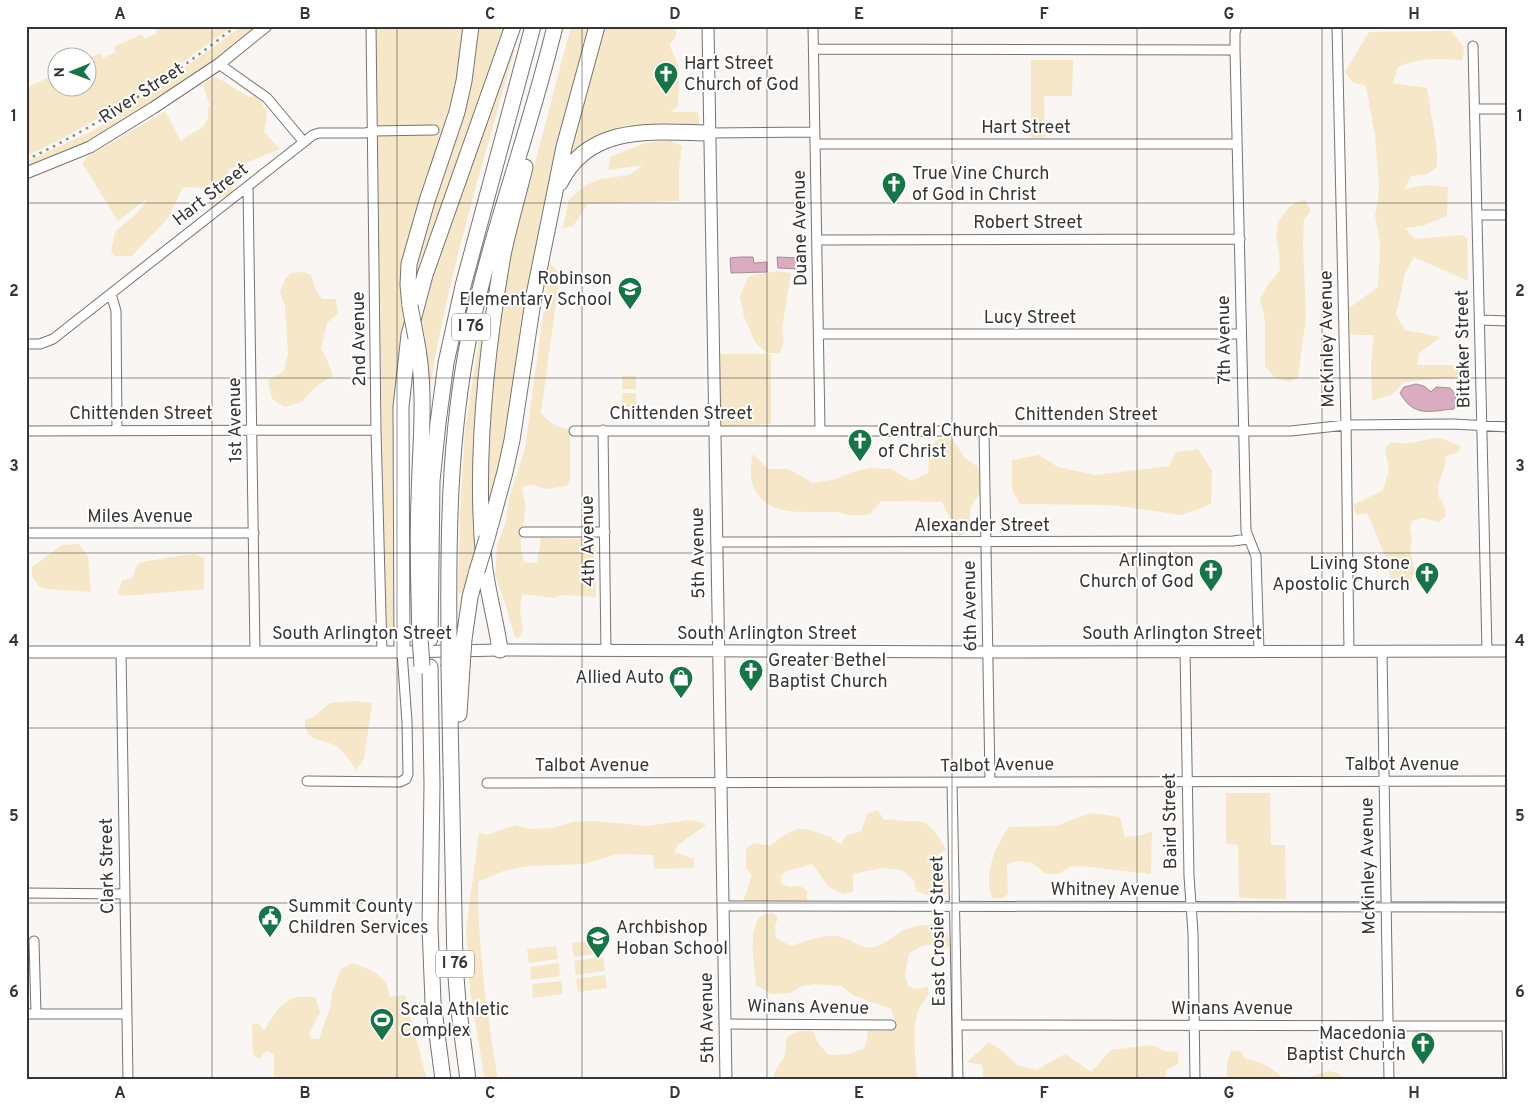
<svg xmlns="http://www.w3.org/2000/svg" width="1534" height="1106" font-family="Overpass,sans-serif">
<rect width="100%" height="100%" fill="#faf6f4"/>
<path fill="#f5e7c8" d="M 159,26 L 210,26 L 212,31 L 218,26 L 233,26 C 224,33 214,39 205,46 C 149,88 90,127 26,156 L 26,88 L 50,77 L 52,81 L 57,79 L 58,88 L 88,88 L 88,59 L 100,53 L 103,58 L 116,52 L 114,47 L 142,34 L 145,39 L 157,33 L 156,28 Z
M 242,26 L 259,26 L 228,52 L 118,125 L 73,149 L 26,167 L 26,162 L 96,129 L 173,76 Z
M 376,26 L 466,26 L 459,82 L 404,252 L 401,273 L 404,316 L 406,321 L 395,622 L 394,628 L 390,636 L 388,636 L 385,624 Z
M 475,26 L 505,26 L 414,292 L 412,272 Z
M 571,26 L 588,26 L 540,221 L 508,429 L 486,519 L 485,500 L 491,388 L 509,262 Z
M 603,26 L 677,26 L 675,38 L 669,44 L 679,67 L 678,106 L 671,112 L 698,112 L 700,127 L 633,129 L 567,163 Z
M 1451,31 L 1464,47 L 1463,60 C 1443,59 1417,57 1398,67 L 1393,83 L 1427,88 L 1437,150 L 1437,167 L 1427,174 L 1411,176 L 1404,189 L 1427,185 L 1448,187 L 1447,216 L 1422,226 L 1405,228 L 1415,239 L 1461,235 L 1467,238 L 1468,281 L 1414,257 L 1405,274 L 1396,315 L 1405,330 L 1441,337 L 1419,353 L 1417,365 L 1456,365 L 1470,371 L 1459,377 L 1404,382 L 1393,394 L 1372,401 L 1371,363 L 1374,335 L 1355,335 L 1350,333 L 1349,308 L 1378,287 L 1380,244 L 1375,216 L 1379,191 L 1378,173 L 1375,136 L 1366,86 L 1352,82 L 1345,72 L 1369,32 Z
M 515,49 C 483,163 447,277 429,394 L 419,326 L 443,234 L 512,50 Z
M 1031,60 L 1073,60 L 1072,96 L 1044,96 L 1045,138 L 1031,138 Z
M 215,76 L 249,97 L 255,96 C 269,110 268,113 264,132 L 280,149 L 228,170 L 228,176 L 234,181 L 232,193 L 219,199 L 206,188 L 183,187 L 168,218 L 132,256 L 114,256 L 111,252 L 115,232 L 136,214 L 147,201 L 145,200 L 118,221 L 82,163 L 87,157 L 165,111 L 181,141 C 193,130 211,131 208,107 L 210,106 L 203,85 Z
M 669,140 L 682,146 L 679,170 L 679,201 L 588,204 L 573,226 L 563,228 L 569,199 L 586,185 L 601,179 L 629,175 L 643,165 L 608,170 L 610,157 L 645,143 Z
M 1305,199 L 1311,211 L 1304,219 L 1303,242 L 1306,317 L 1298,377 L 1290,382 L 1275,378 L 1265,366 L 1265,320 L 1260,300 L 1268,285 L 1280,270 L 1279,253 L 1276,237 L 1278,222 L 1290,206 Z
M 550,264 L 560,273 L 541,413 C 550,423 556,428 570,429 L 570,481 L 567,486 L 547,489 L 532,485 L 522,487 L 526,508 L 521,541 L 521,551 L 524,562 L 537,563 L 541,538 L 594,539 L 596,597 L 563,595 L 553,598 L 522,594 L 520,610 L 523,630 L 518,639 L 514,635 L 505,603 L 495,575 L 497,546 L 505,524 L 509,499 L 525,448 Z
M 777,271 L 791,273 L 782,329 L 784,341 L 780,353 L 767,353 L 755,342 L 744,317 L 740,296 L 749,276 Z
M 304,272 L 311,275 L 316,290 L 322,299 L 336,299 L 338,313 L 327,323 L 321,349 L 326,358 L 333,375 L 312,390 L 302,402 L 285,407 L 272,399 L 268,380 L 284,371 L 288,353 L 285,306 L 280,292 L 285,279 L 291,273 Z
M 490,292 L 476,552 L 462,614 L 462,593 L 458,593 L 460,515 L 465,431 L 477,352 Z
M 717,354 L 771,354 L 771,424 L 719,426 Z
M 622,376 L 636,376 L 636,389 L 622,389 Z
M 622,393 L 636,393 L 636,407 L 622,407 Z
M 939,438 L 953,440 L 965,458 L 978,467 L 982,491 L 971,506 L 968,532 L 960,536 L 954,533 L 950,518 L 942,502 L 882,501 L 870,514 C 864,515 857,516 850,515 C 845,515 841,512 835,512 C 809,511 772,518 756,492 C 749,479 750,468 753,454 L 768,469 L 788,469 L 813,483 L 836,479 L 852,472 L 871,468 L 891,469 L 911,481 L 928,473 L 930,448 Z
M 1440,438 L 1461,446 L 1458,452 L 1445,457 C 1448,469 1436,480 1438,493 C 1439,502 1446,502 1446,516 L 1439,522 L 1422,518 L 1412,521 L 1410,529 L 1412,538 L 1410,552 L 1415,569 L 1411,582 L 1397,586 L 1390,578 L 1387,560 L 1367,513 L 1356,515 L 1353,505 L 1383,490 L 1389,470 L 1385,449 L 1391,442 C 1410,446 1421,439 1440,438 Z
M 1198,449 L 1212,471 L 1211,504 L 1182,515 L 1113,505 L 1020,504 L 1012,489 L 1012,460 L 1039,455 L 1058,467 L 1095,475 L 1169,466 L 1176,452 Z
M 79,544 L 88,557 L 91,592 L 48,589 L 39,587 L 32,576 L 32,567 L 62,545 Z
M 194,554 L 204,558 L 204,589 L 124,596 L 118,594 L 122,580 L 132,579 C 134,575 135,567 138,564 C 140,561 187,555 194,554 Z
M 355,701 L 372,703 L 364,759 L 356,770 C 351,763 345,753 339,748 C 325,737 304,745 305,720 L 313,717 L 330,703 Z
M 1226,793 L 1270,793 L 1271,845 L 1285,845 L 1286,899 L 1239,898 L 1238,845 L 1226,844 Z
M 878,810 L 884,820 C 892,819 897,820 905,821 C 910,822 916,820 921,822 C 933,824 939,839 946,849 L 930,861 L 933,873 L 945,881 L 946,894 L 927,895 L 916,891 L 915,882 L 902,870 L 882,868 L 853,874 L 853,892 L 843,894 L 829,887 L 812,864 L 787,871 L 781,875 L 781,884 L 789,887 L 800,886 L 807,891 L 807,901 L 796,904 L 743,902 L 752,875 L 746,869 L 746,849 L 754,843 L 770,846 C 795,826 798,825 827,836 C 833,838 836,842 841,844 L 847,835 L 861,831 L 868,813 Z
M 1092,813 L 1120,817 L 1125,837 L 1142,835 L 1152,831 L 1151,874 L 1081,866 L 1070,867 L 1058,874 L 1046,874 L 1032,863 L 1018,861 L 1007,864 L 1008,894 L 1003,898 L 993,899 C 982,876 995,846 1009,827 L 1057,826 L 1071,820 Z
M 688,820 L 697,821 L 706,825 L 678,845 L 674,852 L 694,859 L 694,868 L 654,869 L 653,855 L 618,854 L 584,864 L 529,866 L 503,871 L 478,882 C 478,948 487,1015 498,1080 L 485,1080 L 470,991 L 466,929 L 479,833 L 487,835 L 515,825 L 529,829 L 552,828 L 573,822 L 595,821 L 647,826 Z
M 772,913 L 778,917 L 775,927 L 776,938 L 791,946 C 806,941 828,932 844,938 C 854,941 862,950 874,947 C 885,944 894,936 904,930 C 915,925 927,925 939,924 L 947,934 L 951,945 L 944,949 C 926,943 924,943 909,954 L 905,975 L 908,986 L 916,989 L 928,987 L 929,994 C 926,998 923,1002 920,1007 C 910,1026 916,1057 917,1078 L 921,1080 L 774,1080 C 774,1067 779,1067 784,1057 C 786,1052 785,1043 788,1036 L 799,1031 L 813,1031 L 818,1043 L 829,1055 L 849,1054 L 865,1048 L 868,1031 L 888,1031 L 895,1020 L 891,1009 C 874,1001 855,1000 842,986 L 815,984 L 802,986 L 790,993 L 771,994 L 756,985 C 755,965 748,938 758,920 C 761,915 767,914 772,913 Z
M 601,940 L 603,953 L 574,957 L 572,943 Z
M 556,946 L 558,959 L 529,963 L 527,949 Z
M 603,957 L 605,971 L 576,975 L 574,961 Z
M 353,963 C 369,969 390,976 389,997 L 405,995 L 427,1080 L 274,1080 L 274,1054 L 266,1051 L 259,1059 L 253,1054 L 252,1024 L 259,1024 L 264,1031 C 276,1009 287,991 316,998 L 320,1012 L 309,1033 L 311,1039 L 319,1039 L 330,1008 L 332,993 L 341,969 Z
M 559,963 L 560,976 L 531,980 L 530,967 Z
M 605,975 L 607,988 L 578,992 L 576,979 Z
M 561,981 L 563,994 L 533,998 L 532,984 Z
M 989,1042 L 1004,1052 L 1017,1065 L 1036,1070 L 1065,1054 L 1091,1072 L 1111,1050 L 1152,1045 L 1164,1051 L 1178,1052 L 1178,1064 L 1166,1070 L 1165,1080 L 984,1080 L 982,1065 L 967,1062 Z
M 1239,1050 L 1246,1059 C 1262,1060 1274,1071 1286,1080 L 1227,1080 L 1227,1063 L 1231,1051 Z
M 1328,1071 L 1338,1073 L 1344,1080 L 1301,1080 Z"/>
<path fill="#daacc0" stroke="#a98996" d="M 740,257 L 753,257 L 754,263 L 767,262 L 767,272 L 731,273 L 730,258 Z
M 777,257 L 798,258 L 797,269 L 778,268 Z
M 1416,384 L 1424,386 L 1431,392 L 1436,387 L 1450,388 C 1457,395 1457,400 1454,409 C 1430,411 1414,418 1400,393 L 1404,387 Z"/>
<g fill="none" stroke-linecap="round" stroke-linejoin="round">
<defs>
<path id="street" d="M 371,26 L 376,430 L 382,652
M 813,26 L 820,429
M 1237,26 L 1235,33 L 1235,50 L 1246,531 L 1256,556 L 1259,651
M 1337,26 L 1346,425 L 1349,651
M 1473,46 L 1487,651
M 814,49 L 1235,50
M 219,64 L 267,98 L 303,141
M 1475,109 L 1508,109
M 709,133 L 815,132
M 816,144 L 1237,144
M 248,187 L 255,652
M 1477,215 L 1508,215
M 817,240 L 1240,239
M 111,294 L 116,311 L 117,430
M 1480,320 L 1508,321
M 819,334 L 1241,334
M 26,344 L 40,344 L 53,339 L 313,135 L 319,133 L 365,133 L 373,131 L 434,130
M 603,430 L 606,651
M 26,431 L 376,430
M 574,431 L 1291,431 L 1346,425 L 1453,424 L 1508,427
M 984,431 L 990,781
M 524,532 L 605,532
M 26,533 L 254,533
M 716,542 L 1233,541 L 1248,539
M 1185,651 L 1189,876 L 1193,933 L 1195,1080
M 1382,651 L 1389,1080
M 121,652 L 128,1080
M 307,781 L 400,782 L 406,779 L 408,774 L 407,722 L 402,652
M 487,783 L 1508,781
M 952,783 L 958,1080
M 26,893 L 125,894
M 723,906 L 1508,907
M 34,941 L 36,1014
M 26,1014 L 127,1014
M 725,1024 L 891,1025
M 957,1025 L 1508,1026
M 1507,1026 L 1508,1080"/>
<path id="secondary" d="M 708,26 L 726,1080
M 26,173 L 90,147 L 153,108 L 219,64 L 266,26
M 26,652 L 402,652 L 500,650 L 988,652 L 1508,651"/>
<path id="highway" d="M 560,183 C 589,123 654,132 709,133
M 410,306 L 408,285 L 409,264 L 427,201 L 457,112 L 464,81 L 471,26
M 416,338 C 427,390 420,446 419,499 C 417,545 419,591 420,637
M 487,538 L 505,472 L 512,440 L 534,295 L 564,147 L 597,26
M 449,638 C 448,537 449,437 469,337 C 491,231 530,131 555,26
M 430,639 L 432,481 L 438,423 L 446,363 L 463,286 L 533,26
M 464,639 L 470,597 L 477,571
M 500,650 C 496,620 487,591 484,561 C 474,462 486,353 503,255 C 509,226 518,196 525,167
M 402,652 L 401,407 L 409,335 L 425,275 L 513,26
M 430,667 L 432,784 L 430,927 L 433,1002 L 443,1080
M 449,667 L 455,963 L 458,1003 L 468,1080
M 459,714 L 462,668"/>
</defs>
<use href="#street" stroke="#777472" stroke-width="11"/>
<use href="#secondary" stroke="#777472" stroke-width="13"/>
<use href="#highway" stroke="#777472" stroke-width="17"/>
<use href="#street" stroke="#fff" stroke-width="9"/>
<use href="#secondary" stroke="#fff" stroke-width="11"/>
<use href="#highway" stroke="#fff" stroke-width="15"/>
<path stroke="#8d8b8a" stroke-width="2.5" stroke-dasharray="2.5 5" stroke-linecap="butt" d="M 26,160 C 102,124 170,78 236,26"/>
<defs>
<path id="highway-bridge" d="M 410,306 L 416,338
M 477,571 L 487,538
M 420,637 L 422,666
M 449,667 L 449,638
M 462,668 L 464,639"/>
</defs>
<use href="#highway-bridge" stroke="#777472" stroke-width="17" stroke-linecap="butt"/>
<use href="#highway-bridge" stroke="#fff" stroke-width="15"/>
</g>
<path fill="none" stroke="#373635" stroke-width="1" stroke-opacity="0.55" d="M 212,26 L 212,1080M 397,26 L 397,1080M 582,26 L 582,1080M 767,26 L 767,1080M 952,26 L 952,1080M 1137,26 L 1137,1080M 1322,26 L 1322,1080M 26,203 L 1508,203M 26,378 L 1508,378M 26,553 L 1508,553M 26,728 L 1508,728M 26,903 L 1508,903"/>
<defs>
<symbol id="church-pin" viewBox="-11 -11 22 30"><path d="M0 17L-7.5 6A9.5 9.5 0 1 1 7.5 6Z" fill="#177348" stroke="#fff"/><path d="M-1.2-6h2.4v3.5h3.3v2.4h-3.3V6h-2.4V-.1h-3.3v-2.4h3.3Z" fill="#fff"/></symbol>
<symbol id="school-pin" viewBox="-11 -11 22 30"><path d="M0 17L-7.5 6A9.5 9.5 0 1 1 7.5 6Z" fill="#177348" stroke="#fff"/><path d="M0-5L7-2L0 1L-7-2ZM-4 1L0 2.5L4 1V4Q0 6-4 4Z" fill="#fff"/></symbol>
<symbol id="shop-pin" viewBox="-11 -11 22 30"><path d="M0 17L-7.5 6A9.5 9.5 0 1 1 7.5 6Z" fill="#177348" stroke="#fff"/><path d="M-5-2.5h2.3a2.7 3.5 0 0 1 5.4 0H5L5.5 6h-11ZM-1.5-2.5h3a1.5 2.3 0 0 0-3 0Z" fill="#fff"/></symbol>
<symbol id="civic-pin" viewBox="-11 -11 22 30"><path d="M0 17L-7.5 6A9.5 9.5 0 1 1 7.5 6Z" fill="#177348" stroke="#fff"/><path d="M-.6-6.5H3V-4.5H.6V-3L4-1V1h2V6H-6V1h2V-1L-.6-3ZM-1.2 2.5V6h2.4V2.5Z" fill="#fff"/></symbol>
<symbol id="stadium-pin" viewBox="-11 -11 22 30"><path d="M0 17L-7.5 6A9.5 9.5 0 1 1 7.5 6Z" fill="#177348" stroke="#fff"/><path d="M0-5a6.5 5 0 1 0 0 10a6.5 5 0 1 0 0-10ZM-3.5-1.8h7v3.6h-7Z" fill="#fff"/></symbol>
</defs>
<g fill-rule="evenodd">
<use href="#church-pin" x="652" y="60" width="28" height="38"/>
<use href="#church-pin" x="880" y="170" width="28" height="38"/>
<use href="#school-pin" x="616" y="275" width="28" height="38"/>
<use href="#church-pin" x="846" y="427" width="28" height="38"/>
<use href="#church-pin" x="1197" y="557" width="28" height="38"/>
<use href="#church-pin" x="1413" y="560" width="28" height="38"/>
<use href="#church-pin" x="737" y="657" width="28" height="38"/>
<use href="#shop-pin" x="667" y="664" width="28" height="38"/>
<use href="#civic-pin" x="256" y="903" width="28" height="38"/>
<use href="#school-pin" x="584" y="924" width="28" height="38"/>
<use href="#stadium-pin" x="368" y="1006" width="28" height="38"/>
<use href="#church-pin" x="1409" y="1030" width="28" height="38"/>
</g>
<g text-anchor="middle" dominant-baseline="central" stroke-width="4" stroke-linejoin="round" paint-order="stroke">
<g fill="#fff" stroke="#737272" stroke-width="1">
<rect x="452" y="313.5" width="38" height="27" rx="4"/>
<rect x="436" y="950.5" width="38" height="27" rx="4"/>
</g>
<g font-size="16" font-weight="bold" fill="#373635">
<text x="471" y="327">I 76</text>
<text x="455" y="964">I 76</text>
</g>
<g font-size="18" fill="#373635" stroke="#fff" text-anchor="start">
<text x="684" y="64">Hart Street<tspan x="684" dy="21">Church of God</tspan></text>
<text x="912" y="174">True Vine Church<tspan x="912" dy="21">of God in Christ</tspan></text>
<text x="612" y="279" text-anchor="end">Robinson<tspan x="612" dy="21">Elementary School</tspan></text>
<text x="878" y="431">Central Church<tspan x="878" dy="21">of Christ</tspan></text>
<text x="1194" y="561" text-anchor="end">Arlington<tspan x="1194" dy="21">Church of God</tspan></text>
<text x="1410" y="564" text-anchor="end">Living Stone<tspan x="1410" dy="21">Apostolic Church</tspan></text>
<text x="768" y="661">Greater Bethel<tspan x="768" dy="21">Baptist Church</tspan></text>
<text x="664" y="678" text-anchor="end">Allied Auto</text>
<text x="288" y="907">Summit County<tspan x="288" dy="21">Children Services</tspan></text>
<text x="616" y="928">Archbishop<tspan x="616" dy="21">Hoban School</tspan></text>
<text x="400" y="1010">Scala Athletic<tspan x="400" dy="21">Complex</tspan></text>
<text x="1406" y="1034" text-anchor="end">Macedonia<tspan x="1406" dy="21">Baptist Church</tspan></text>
</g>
<g font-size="18" fill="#373635" stroke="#fff">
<text transform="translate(142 94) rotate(-33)">River Street</text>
<text x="1026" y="128">Hart Street</text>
<text transform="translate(211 195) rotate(-38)">Hart Street</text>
<text x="1028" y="223">Robert Street</text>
<text transform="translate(801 228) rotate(-91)">Duane Avenue</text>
<text x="1030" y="318">Lucy Street</text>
<text transform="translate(360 339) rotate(-91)">2nd Avenue</text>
<text transform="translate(1328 339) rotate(-91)">McKinley Avenue</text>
<text transform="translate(1225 340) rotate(-91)">7th Avenue</text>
<text transform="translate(1464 349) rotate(-91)">Bittaker Street</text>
<text x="141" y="414">Chittenden Street</text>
<text x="681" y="414">Chittenden Street</text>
<text x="1086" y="415">Chittenden Street</text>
<text transform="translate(236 420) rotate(-91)">1st Avenue</text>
<text x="140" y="517">Miles Avenue</text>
<text x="982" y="526">Alexander Street</text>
<text transform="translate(589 541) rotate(-91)">4th Avenue</text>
<text transform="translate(699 553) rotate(-91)">5th Avenue</text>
<text transform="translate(971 606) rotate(-91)">6th Avenue</text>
<text x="362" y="634">South Arlington Street</text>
<text x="767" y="634">South Arlington Street</text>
<text x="1172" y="634">South Arlington Street</text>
<text x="1402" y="765">Talbot Avenue</text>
<text x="592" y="766">Talbot Avenue</text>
<text transform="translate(997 766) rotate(-1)">Talbot Avenue</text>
<text transform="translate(1171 821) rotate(-91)">Baird Street</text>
<text transform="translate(108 866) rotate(-91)">Clark Street</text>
<text transform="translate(1369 866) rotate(-91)">McKinley Avenue</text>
<text x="1115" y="890">Whitney Avenue</text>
<text transform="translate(939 931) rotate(-91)">East Crosier Street</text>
<text transform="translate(808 1008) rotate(1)">Winans Avenue</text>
<text x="1232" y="1009">Winans Avenue</text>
<text transform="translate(708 1018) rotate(-91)">5th Avenue</text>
</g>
</g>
<rect width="1534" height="1106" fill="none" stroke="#ffffff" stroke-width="55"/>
<g transform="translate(72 72) rotate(269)"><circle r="24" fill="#ffffff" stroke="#afafae"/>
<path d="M0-4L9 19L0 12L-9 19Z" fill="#177348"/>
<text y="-8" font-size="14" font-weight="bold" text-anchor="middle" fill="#373635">N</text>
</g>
<rect x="28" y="28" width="1478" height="1050" fill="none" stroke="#373635" stroke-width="2"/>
<g font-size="16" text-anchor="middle" font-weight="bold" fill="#373635">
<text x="120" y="19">A</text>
<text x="305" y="19">B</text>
<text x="490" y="19">C</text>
<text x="675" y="19">D</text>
<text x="859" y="19">E</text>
<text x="1044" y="19">F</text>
<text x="1229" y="19">G</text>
<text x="1414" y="19">H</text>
<text x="14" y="121">1</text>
<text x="1520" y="121">1</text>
<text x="14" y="296">2</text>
<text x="1520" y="296">2</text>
<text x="14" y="471">3</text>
<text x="1520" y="471">3</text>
<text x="14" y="646">4</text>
<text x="1520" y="646">4</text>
<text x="14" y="821">5</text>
<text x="1520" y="821">5</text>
<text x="14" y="997">6</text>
<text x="1520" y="997">6</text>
<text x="120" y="1098">A</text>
<text x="305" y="1098">B</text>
<text x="490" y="1098">C</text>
<text x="675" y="1098">D</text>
<text x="859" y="1098">E</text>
<text x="1044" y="1098">F</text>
<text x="1229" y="1098">G</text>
<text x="1414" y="1098">H</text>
</g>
</svg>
